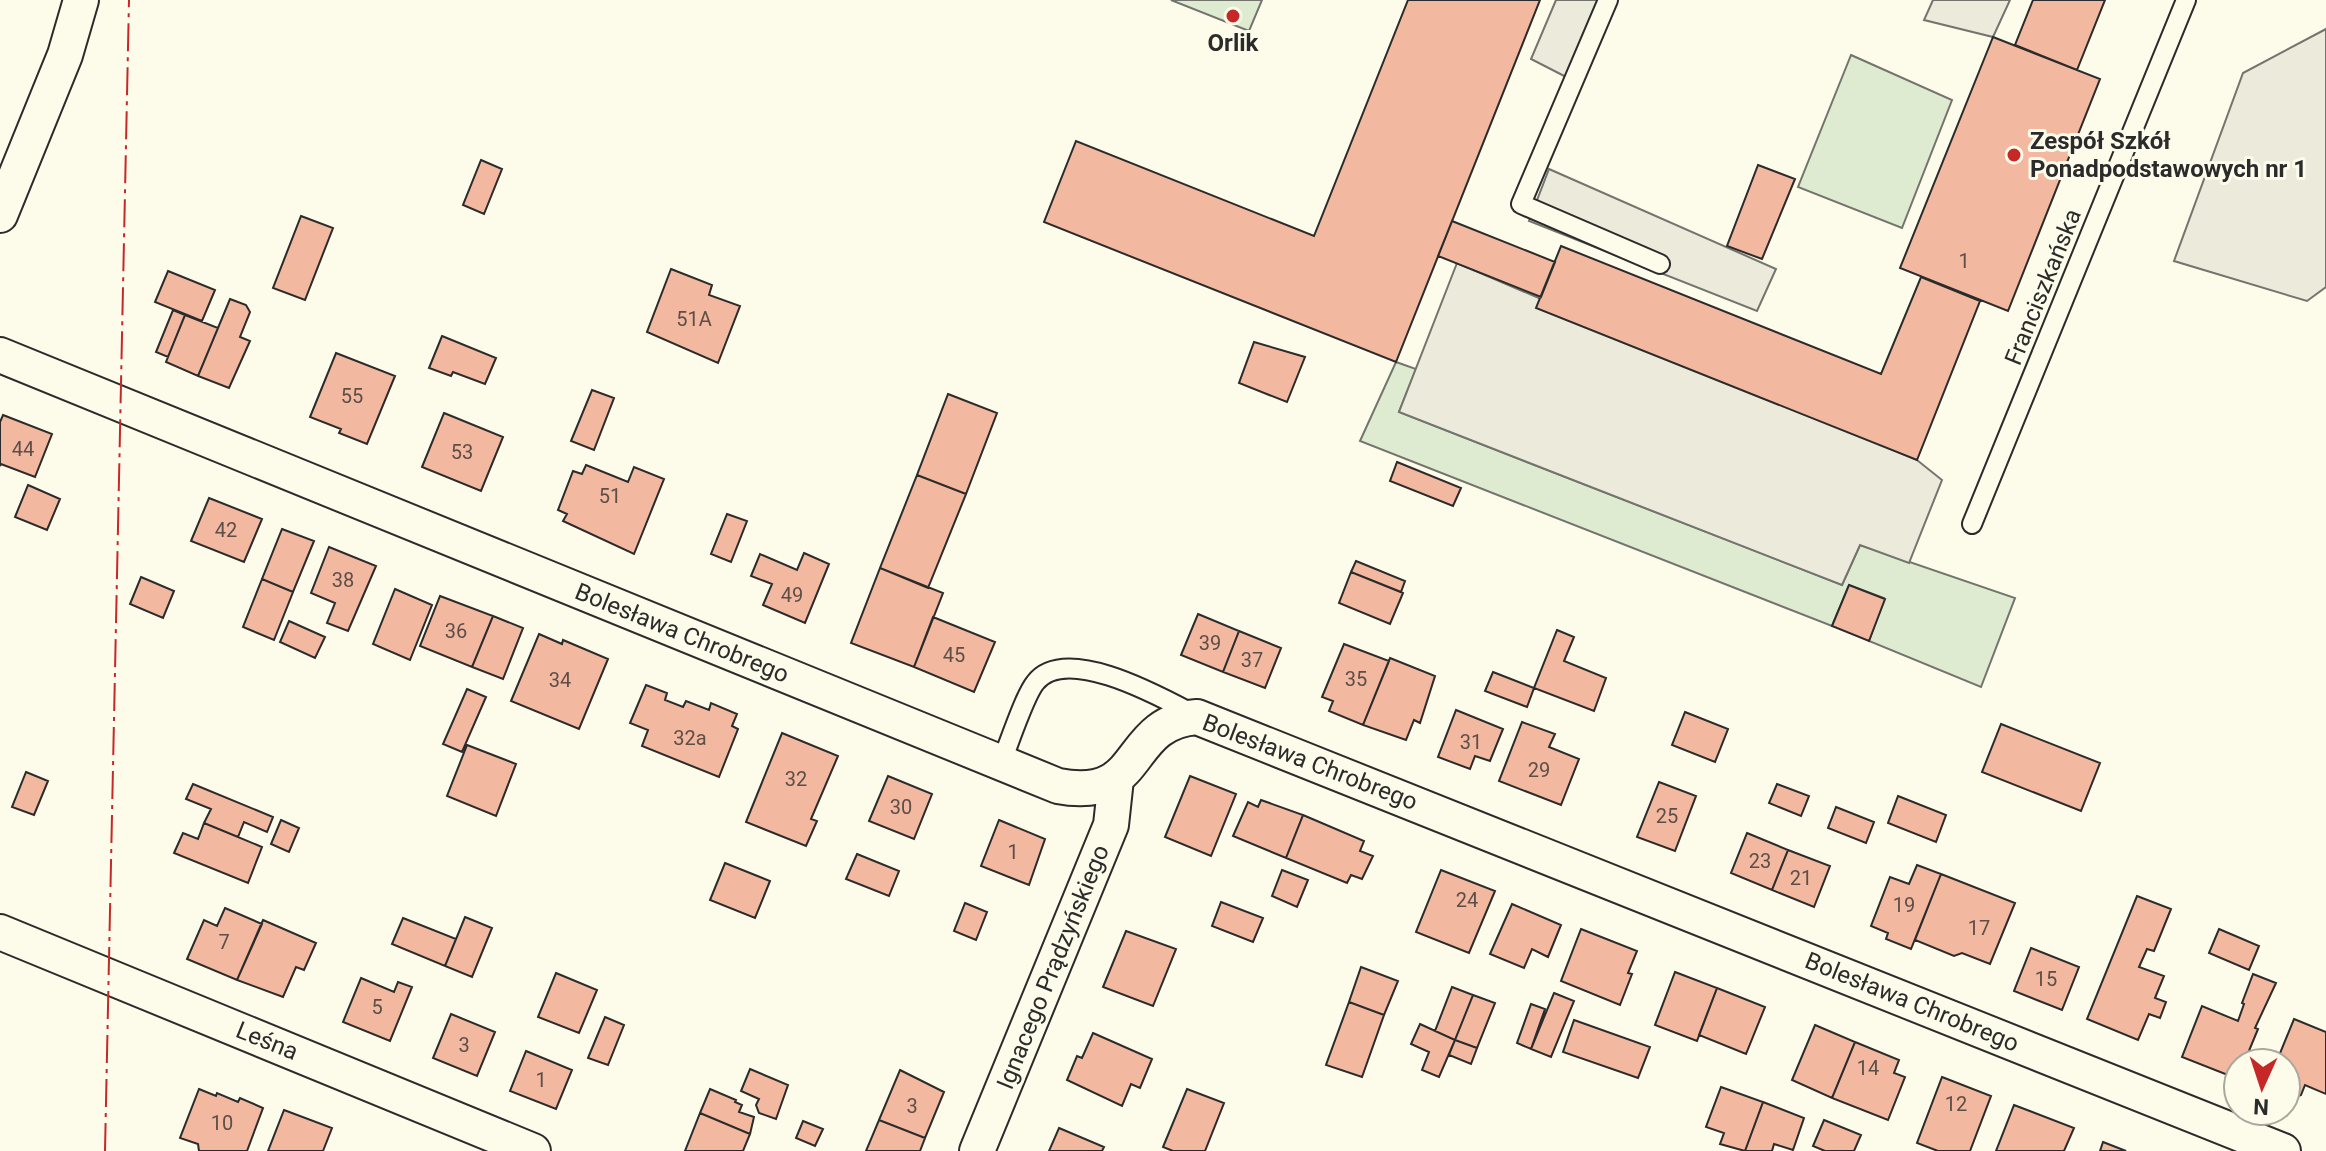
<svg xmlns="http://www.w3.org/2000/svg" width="2326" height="1151" font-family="Roboto,sans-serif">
<rect width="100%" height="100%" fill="#fdfbea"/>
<path fill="#deebd1" stroke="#74746e" stroke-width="2" d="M 1171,0 L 1262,0 L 1249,31 Z
M 1851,55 L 1952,100 L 1902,228 L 1798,187 Z
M 1396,362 L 1416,369 L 1399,412 L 1842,585 L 1860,545 L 2015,598 L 1981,687 L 1869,641 L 1884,598 L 1849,585 L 1832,626 L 1360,441 Z"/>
<path fill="#eceadb" stroke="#74746e" stroke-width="2" d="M 1556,0 L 1608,0 L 1574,81 L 1531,59 Z
M 1933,0 L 2010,0 L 1993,37 L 1924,20 Z
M 2326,29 L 2326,287 L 2307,301 L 2174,261 L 2243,73 Z
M 1549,169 L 1776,269 L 1757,311 L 1529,221 Z
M 1457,263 L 1917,460 L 1942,480 L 1909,563 L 1860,545 L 1842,585 L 1399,412 Z"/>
<path fill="#f2b8a0" stroke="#2b2b2b" stroke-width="2" d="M 1408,0 L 1540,0 L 1396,362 L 1044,222 L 1076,141 L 1314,236 Z
M 2033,0 L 2105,0 L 2077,70 L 2015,45 Z
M 1993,37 L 2100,79 L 2008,311 L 1900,268 Z
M 481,160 L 502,169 L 484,214 L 463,205 Z
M 1758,165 L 1795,179 L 1762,259 L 1727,246 Z
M 301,216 L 333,228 L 305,300 L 273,288 Z
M 1452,221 L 1555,262 L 1541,297 L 1438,256 Z
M 1561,246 L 1881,374 L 1921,277 L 1980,301 L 1917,460 L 1536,308 Z
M 671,269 L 712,285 L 709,295 L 740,306 L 718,363 L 647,332 Z
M 168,271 L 215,290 L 202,321 L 155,302 Z
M 230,299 L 246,305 L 250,312 L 240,337 L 250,341 L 229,388 L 198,376 Z
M 173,310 L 185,315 L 168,357 L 156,352 Z
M 185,315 L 218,328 L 198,376 L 166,362 Z
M 442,336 L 496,358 L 485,384 L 453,372 L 451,376 L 429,368 Z
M 1254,342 L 1305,357 L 1287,402 L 1239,383 Z
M 336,353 L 395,376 L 367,444 L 339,433 L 341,429 L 310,417 Z
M 592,390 L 614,398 L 594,450 L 571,441 Z
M 948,394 L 997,413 L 966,494 L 917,475 Z
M 444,413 L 503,437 L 481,491 L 422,467 Z
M 3,415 L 52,434 L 35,477 L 1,464 L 0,466 L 0,422 Z
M 1397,462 L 1461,488 L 1453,506 L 1390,481 Z
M 586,465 L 628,482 L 634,467 L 664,479 L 634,554 L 563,521 L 567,514 L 558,510 L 573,471 L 582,474 Z
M 917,475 L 966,494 L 928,588 L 880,568 Z
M 28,485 L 60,499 L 47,530 L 15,517 Z
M 209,498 L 262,519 L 244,562 L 191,541 Z
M 727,514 L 747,521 L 731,562 L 711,554 Z
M 282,529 L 314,541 L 293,592 L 262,579 Z
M 329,547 L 376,566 L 348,631 L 327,623 L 335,603 L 311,593 Z
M 804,553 L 829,564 L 805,623 L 763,605 L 772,584 L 751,576 L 760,554 L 797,570 Z
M 1356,561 L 1405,581 L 1401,592 L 1351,572 Z
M 880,568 L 943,593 L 914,667 L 851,643 Z
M 1351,572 L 1403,593 L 1390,624 L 1339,603 Z
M 141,577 L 174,591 L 163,618 L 130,604 Z
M 262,579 L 293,592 L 274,640 L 243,627 Z
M 1849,585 L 1885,599 L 1869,641 L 1832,626 Z
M 395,589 L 432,605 L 410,660 L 373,644 Z
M 440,596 L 493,616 L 472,667 L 420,646 Z
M 1198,614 L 1239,631 L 1223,672 L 1181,655 Z
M 493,616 L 523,628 L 503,679 L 472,667 Z
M 933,617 L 995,642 L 974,692 L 914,667 Z
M 289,621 L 325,637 L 315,658 L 280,642 Z
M 1557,630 L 1574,637 L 1564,661 L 1606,678 L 1594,711 L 1534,688 Z
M 1239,631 L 1281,648 L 1265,688 L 1223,672 Z
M 539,634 L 562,644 L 563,640 L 608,659 L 579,729 L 511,701 Z
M 1344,644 L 1389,661 L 1363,725 L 1329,711 L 1333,701 L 1322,697 Z
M 1390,658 L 1435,676 L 1420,723 L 1414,720 L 1406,740 L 1363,725 Z
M 1493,672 L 1534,688 L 1527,707 L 1485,691 Z
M 646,685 L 667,693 L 665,700 L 683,707 L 686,701 L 709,710 L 711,703 L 737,714 L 732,726 L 738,729 L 719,777 L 642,746 L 648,730 L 630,723 Z
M 467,689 L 486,697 L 462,752 L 443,744 Z
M 1456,710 L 1503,729 L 1490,761 L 1475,756 L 1470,769 L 1438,757 Z
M 1685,712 L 1728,729 L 1715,762 L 1672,745 Z
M 1522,722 L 1555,734 L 1549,747 L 1579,759 L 1561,805 L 1499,781 Z
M 2001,724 L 2100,763 L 2081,811 L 1982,772 Z
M 782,733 L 838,756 L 811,819 L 817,821 L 806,846 L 746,822 Z
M 467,745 L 516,764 L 496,816 L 447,796 Z
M 26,772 L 48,781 L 34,815 L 12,807 Z
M 888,776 L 932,794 L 914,839 L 869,821 Z
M 1190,776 L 1236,794 L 1211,856 L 1165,837 Z
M 1659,782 L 1696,796 L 1675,851 L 1637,837 Z
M 193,784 L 273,817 L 267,832 L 244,822 L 238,837 L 204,823 L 211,809 L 186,799 Z
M 1777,784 L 1809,796 L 1801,816 L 1769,803 Z
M 1898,796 L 1946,815 L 1936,842 L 1888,823 Z
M 1261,800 L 1303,815 L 1286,858 L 1233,836 L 1248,802 L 1258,807 Z
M 1836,807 L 1874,822 L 1866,843 L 1828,828 Z
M 1303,815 L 1364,841 L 1360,851 L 1373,856 L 1362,879 L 1351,875 L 1347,883 L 1286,858 Z
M 281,820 L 299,828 L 289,852 L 271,844 Z
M 999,820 L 1045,839 L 1029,885 L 981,866 Z
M 204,823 L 262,847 L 248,883 L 174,853 L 183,833 L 198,839 Z
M 1747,833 L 1788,850 L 1772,890 L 1731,873 Z
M 1788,850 L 1830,866 L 1814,907 L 1772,890 Z
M 857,854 L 899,871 L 889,896 L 846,879 Z
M 725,863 L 770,881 L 755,918 L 710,900 Z
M 1917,865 L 1941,874 L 1911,949 L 1886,939 L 1888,933 L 1871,926 L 1890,877 L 1909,884 Z
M 1282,870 L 1308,880 L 1297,907 L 1272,896 Z
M 1441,870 L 1495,891 L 1469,953 L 1416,932 Z
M 1941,874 L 2015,903 L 1990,964 L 1962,953 L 1954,956 L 1915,940 Z
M 2137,896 L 2171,909 L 2154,951 L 2147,949 L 2139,967 L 2164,976 L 2155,998 L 2166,1002 L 2160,1018 L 2149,1014 L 2138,1040 L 2087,1019 Z
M 1221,902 L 1263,918 L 1253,942 L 1212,926 Z
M 965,903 L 987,912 L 976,940 L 954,931 Z
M 1512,904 L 1561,925 L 1548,957 L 1532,949 L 1524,968 L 1490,954 Z
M 225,908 L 262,924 L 237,980 L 187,959 L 204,920 L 217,926 Z
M 465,917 L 492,928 L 472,977 L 445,966 Z
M 403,918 L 456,939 L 445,966 L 392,944 Z
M 263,920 L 316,943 L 304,970 L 296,967 L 283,997 L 237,980 Z
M 1581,929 L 1637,951 L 1628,973 L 1632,974 L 1620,1005 L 1561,981 Z
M 2219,929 L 2259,946 L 2249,970 L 2209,953 Z
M 1126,931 L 1176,949 L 1153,1006 L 1103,987 Z
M 2031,948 L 2079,967 L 2062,1010 L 2014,991 Z
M 1361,967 L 1398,981 L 1384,1015 L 1349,1002 Z
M 1675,972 L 1717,988 L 1697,1041 L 1655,1025 Z
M 556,973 L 597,990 L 579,1033 L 538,1017 Z
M 2253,974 L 2276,983 L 2255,1028 L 2258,1029 L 2244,1063 L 2238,1063 L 2238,1079 L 2182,1057 L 2202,1006 L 2238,1021 L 2244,1004 L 2242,1003 Z
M 361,978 L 394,992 L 398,982 L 412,987 L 390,1041 L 343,1022 Z
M 1452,987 L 1473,995 L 1455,1040 L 1435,1031 Z
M 1717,988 L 1765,1007 L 1746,1054 L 1699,1035 Z
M 1554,993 L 1574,1001 L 1551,1057 L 1531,1049 Z
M 1473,995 L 1495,1003 L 1477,1048 L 1455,1040 Z
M 1349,1002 L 1384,1015 L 1362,1077 L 1326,1065 Z
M 1531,1004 L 1545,1009 L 1531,1049 L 1517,1043 Z
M 451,1014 L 495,1032 L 477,1076 L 433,1058 Z
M 605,1017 L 624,1025 L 608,1065 L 588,1058 Z
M 2294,1019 L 2326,1032 L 2326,1094 L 2305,1085 L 2301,1095 L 2292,1099 L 2286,1097 L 2286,1063 L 2276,1063 Z
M 1574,1020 L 1650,1047 L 1638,1078 L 1563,1052 Z
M 1420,1024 L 1455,1040 L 1439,1077 L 1422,1070 L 1429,1052 L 1411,1044 Z
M 1815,1025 L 1855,1042 L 1832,1098 L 1792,1080 Z
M 1093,1033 L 1152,1059 L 1140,1088 L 1131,1084 L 1122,1106 L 1067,1080 L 1077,1056 L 1082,1058 Z
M 1455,1040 L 1477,1048 L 1471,1064 L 1449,1055 Z
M 1855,1042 L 1899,1060 L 1894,1073 L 1905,1077 L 1888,1120 L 1832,1098 Z
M 526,1051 L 572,1070 L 556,1109 L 510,1091 Z
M 750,1069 L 788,1085 L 776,1119 L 759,1113 L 756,1105 L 759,1099 L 741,1091 Z
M 900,1070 L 944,1092 L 925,1138 L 879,1120 Z
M 1942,1077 L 1991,1096 L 1970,1151 L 1938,1151 L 1917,1143 Z
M 1721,1087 L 1763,1102 L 1745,1151 L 1720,1144 L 1724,1133 L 1706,1127 Z
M 199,1089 L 216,1096 L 217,1093 L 238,1102 L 240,1098 L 263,1108 L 247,1151 L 199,1151 L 198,1144 L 180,1138 Z
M 710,1089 L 736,1100 L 735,1102 L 742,1105 L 739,1112 L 754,1117 L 750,1134 L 700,1113 Z
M 1187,1089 L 1224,1103 L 1205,1151 L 1173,1151 L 1163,1147 Z
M 1763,1102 L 1804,1118 L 1793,1150 L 1774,1144 L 1772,1151 L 1745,1151 Z
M 2014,1105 L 2074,1128 L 2064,1151 L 1996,1151 Z
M 284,1110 L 332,1128 L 323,1151 L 268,1151 Z
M 700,1113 L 750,1134 L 743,1151 L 685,1151 Z
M 879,1120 L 925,1138 L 920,1151 L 866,1151 Z
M 1824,1120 L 1861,1135 L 1854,1151 L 1825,1151 L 1813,1146 Z
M 803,1121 L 823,1129 L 815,1146 L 796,1138 Z
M 1059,1128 L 1104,1147 L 1102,1151 L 1049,1151 Z
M 2103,1142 L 2126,1151 L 2100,1151 Z"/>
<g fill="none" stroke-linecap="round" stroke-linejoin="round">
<defs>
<path id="lane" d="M 1608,0 L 1521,204 L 1660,264
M 1972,524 L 2186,0
M 1001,763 C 1009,744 1024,697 1035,683 C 1065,643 1161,697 1195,715"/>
<path id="street" d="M 0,215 L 65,55 L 81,0
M 0,355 L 1058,786 C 1147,803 1122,723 1197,717 L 2283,1151
M 0,932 L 533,1151
M 977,1151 L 1111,825 L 1116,779"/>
</defs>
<use href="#lane" stroke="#2b2b2b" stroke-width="22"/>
<use href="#street" stroke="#2b2b2b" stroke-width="38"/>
<use href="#lane" stroke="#fdfbea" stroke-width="18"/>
<use href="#street" stroke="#fdfbea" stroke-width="34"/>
<path stroke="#c62828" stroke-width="2" stroke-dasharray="28 6 4 6" stroke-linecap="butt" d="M 105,1151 L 129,0"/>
</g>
<g fill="#c62828" stroke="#fdfbea" stroke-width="3">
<circle cx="1233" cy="16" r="8"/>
<circle cx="2014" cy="155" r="8"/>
</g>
<g text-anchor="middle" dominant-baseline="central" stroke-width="6" stroke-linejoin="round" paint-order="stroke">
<g font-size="20" fill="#5d4e48">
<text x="1964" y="261">1</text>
<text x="694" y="319">51A</text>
<text x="352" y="396">55</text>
<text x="23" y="449">44</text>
<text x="462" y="452">53</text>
<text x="610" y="496">51</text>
<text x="226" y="530">42</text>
<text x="343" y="580">38</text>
<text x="792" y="595">49</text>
<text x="456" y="631">36</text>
<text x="1210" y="643">39</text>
<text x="954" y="655">45</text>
<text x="1252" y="660">37</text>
<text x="1356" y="679">35</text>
<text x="560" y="680">34</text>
<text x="690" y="738">32a</text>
<text x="1471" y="742">31</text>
<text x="1539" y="770">29</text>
<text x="796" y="779">32</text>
<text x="901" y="807">30</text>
<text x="1667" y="816">25</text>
<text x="1013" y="852">1</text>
<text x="1760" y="861">23</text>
<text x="1801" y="878">21</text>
<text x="1467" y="900">24</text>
<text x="1904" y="905">19</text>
<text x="1979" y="928">17</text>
<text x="224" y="942">7</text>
<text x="2046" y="979">15</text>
<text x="377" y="1007">5</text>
<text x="464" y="1045">3</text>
<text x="1868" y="1068">14</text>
<text x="541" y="1080">1</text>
<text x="1956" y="1104">12</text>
<text x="912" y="1106">3</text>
<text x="222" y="1123">10</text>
</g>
<g font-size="24" font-weight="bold" fill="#2b2b2b" stroke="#fdfbea">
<text x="1233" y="43">Orlik</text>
<text x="2030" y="141" text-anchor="start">Zespół Szkół<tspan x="2030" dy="28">Ponadpodstawowych nr 1</tspan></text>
</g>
<g font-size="24" fill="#2b2b2b" stroke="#fdfbea">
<text transform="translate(2043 287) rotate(-68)">Franciszkańska</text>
<text transform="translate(682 633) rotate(22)">Bolesława Chrobrego</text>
<text transform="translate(1310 762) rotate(21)">Bolesława Chrobrego</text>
<text transform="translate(1053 967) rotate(-68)">Ignacego Prądzyńskiego</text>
<text transform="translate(1912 1002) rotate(22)">Bolesława Chrobrego</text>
<text transform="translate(267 1041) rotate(22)">Leśna</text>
</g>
</g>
<g transform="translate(2262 1087) rotate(183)"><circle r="38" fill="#fdfbea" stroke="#a9a89e" stroke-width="2"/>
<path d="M0-6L14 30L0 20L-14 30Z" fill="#c62828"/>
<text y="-12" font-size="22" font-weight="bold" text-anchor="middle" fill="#2b2b2b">N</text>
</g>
</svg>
